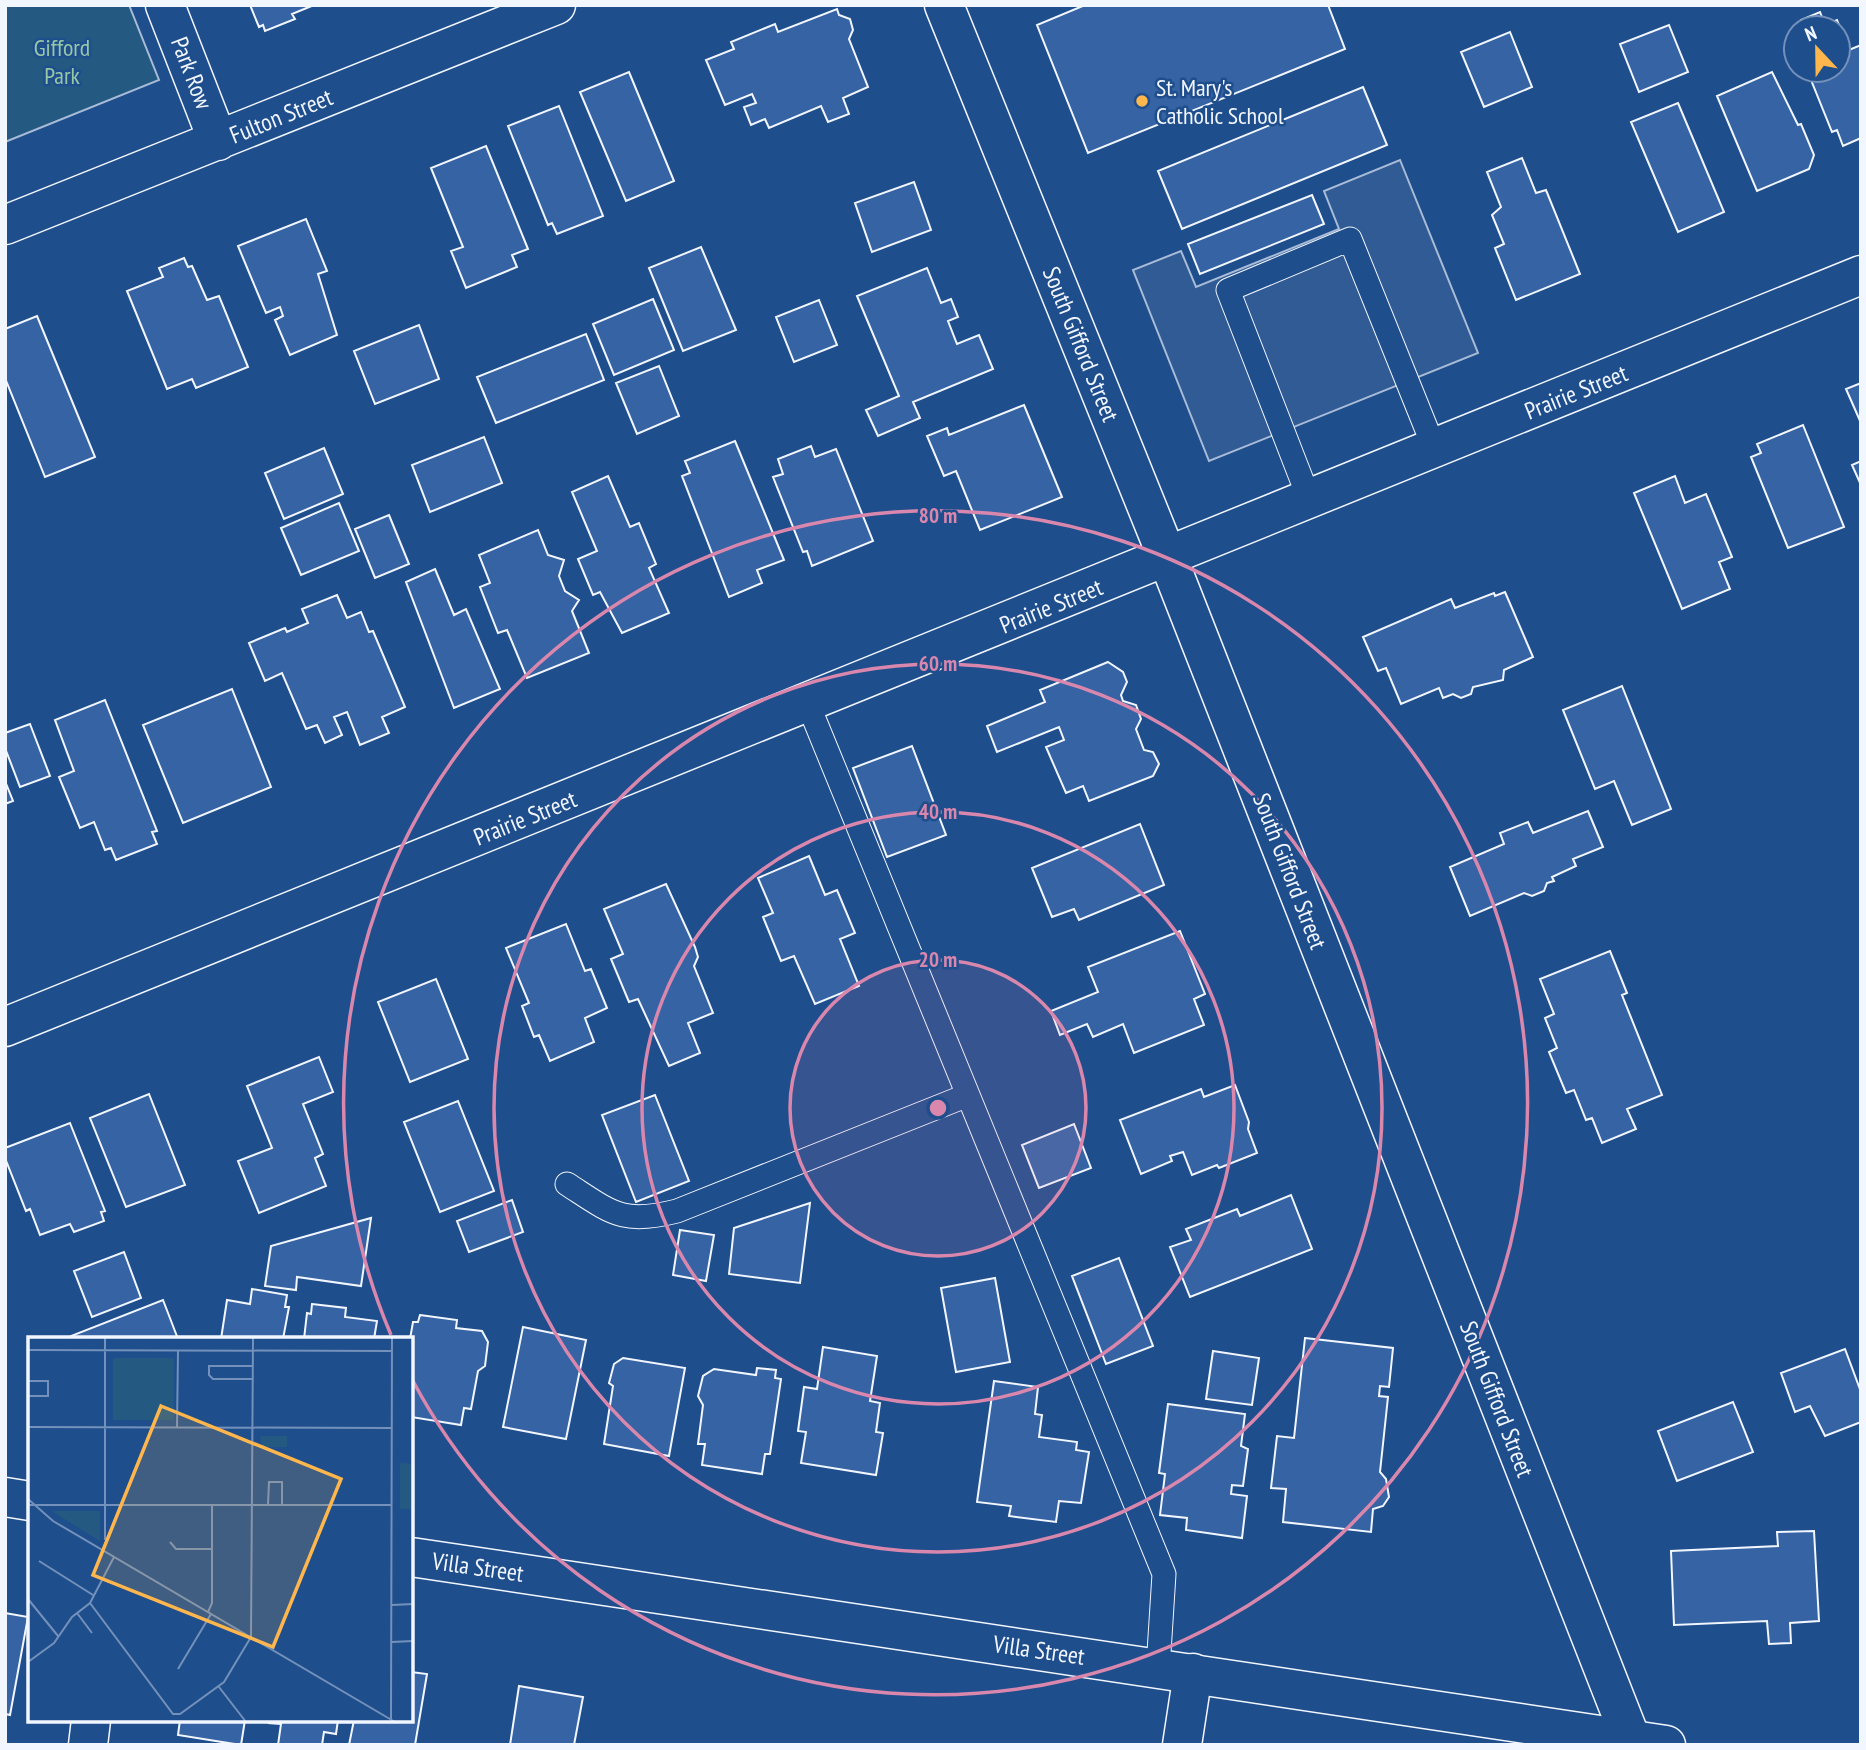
<svg xmlns="http://www.w3.org/2000/svg" width="1866" height="1750" font-family="'PT Sans Narrow',sans-serif">
<rect width="100%" height="100%" fill="#1f4e8c"/>
<path fill="#245a82" stroke="#a8bbd7" stroke-width="2" d="M 5,5 L 129,5 L 159,80 L 5,142 Z"/>
<path fill="#305b95" stroke="#a8bbd7" stroke-width="2" d="M 1400,160 L 1478,353 L 1209,461 L 1133,270 L 1181,251 L 1196,287 L 1339,229 L 1324,191 Z"/>
<path fill="#3563a3" stroke="#f2f6ff" stroke-width="2" d="M 250,5 L 314,5 L 292,14 L 295,19 L 265,31 L 263,25 L 259,27 Z
M 1085,5 L 1328,5 L 1345,49 L 1088,153 L 1037,25 Z
M 837,9 L 839,15 L 850,19 L 853,30 L 849,39 L 868,87 L 843,98 L 849,114 L 828,122 L 821,106 L 769,128 L 765,119 L 751,125 L 744,107 L 756,103 L 752,94 L 725,105 L 706,60 L 734,49 L 731,42 L 775,24 L 778,32 Z
M 1820,12 L 1825,25 L 1837,20 L 1849,50 L 1861,45 L 1861,138 L 1843,146 L 1837,130 L 1832,132 L 1807,70 L 1838,70 L 1838,28 L 1804,28 L 1801,20 Z
M 1669,25 L 1688,72 L 1639,92 L 1620,44 Z
M 1510,32 L 1532,87 L 1484,107 L 1461,52 Z
M 629,72 L 674,181 L 626,201 L 580,92 Z
M 1772,72 L 1798,125 L 1801,124 L 1814,155 L 1809,169 L 1757,191 L 1717,96 Z
M 1363,87 L 1387,145 L 1182,229 L 1158,171 Z
M 1678,103 L 1724,212 L 1678,232 L 1631,122 Z
M 559,106 L 603,216 L 557,234 L 552,223 L 548,225 L 508,126 Z
M 486,146 L 528,249 L 512,255 L 517,267 L 466,288 L 451,251 L 463,247 L 431,168 Z
M 1522,158 L 1536,193 L 1546,190 L 1580,274 L 1516,300 L 1495,248 L 1504,244 L 1492,215 L 1501,207 L 1487,172 Z
M 914,182 L 931,230 L 872,252 L 855,203 Z
M 1312,195 L 1324,224 L 1200,274 L 1188,244 Z
M 306,219 L 327,271 L 318,274 L 337,335 L 290,355 L 275,320 L 283,316 L 280,307 L 266,313 L 238,246 Z
M 701,247 L 736,330 L 683,351 L 649,268 Z
M 184,258 L 188,267 L 192,266 L 207,300 L 219,296 L 248,367 L 196,388 L 192,379 L 167,389 L 127,291 L 163,277 L 159,268 Z
M 927,268 L 941,303 L 951,299 L 958,317 L 948,321 L 957,344 L 979,335 L 993,369 L 913,402 L 920,418 L 878,436 L 866,410 L 899,396 L 857,296 Z
M 653,299 L 674,350 L 614,375 L 593,324 Z
M 819,300 L 837,345 L 794,362 L 776,317 Z
M 37,316 L 95,457 L 45,477 L 5,378 L 5,329 Z
M 419,325 L 439,379 L 375,404 L 354,351 Z
M 586,334 L 604,380 L 496,423 L 477,377 Z
M 659,366 L 679,416 L 637,434 L 616,383 Z
M 1861,383 L 1861,423 L 1846,389 Z
M 1024,405 L 1062,497 L 980,530 L 956,471 L 944,476 L 927,436 L 947,428 L 949,435 Z
M 1803,425 L 1844,527 L 1788,548 L 1751,457 L 1761,453 L 1757,444 Z
M 484,437 L 502,483 L 430,512 L 412,465 Z
M 735,441 L 784,560 L 757,570 L 762,583 L 729,597 L 682,476 L 690,473 L 685,461 Z
M 811,446 L 815,457 L 836,449 L 873,541 L 812,566 L 807,551 L 803,552 L 773,477 L 783,474 L 778,459 Z
M 324,448 L 343,494 L 284,519 L 265,473 Z
M 1861,461 L 1861,485 L 1852,465 Z
M 608,476 L 630,527 L 639,523 L 656,564 L 649,568 L 669,613 L 622,633 L 600,592 L 593,595 L 578,559 L 597,551 L 572,492 Z
M 1675,476 L 1685,503 L 1706,494 L 1732,557 L 1719,562 L 1730,589 L 1682,609 L 1634,493 Z
M 339,503 L 359,551 L 301,575 L 281,528 Z
M 389,515 L 409,564 L 375,578 L 355,529 Z
M 538,530 L 548,555 L 564,560 L 559,576 L 565,591 L 579,600 L 572,611 L 589,653 L 527,678 L 507,630 L 498,633 L 480,587 L 490,583 L 479,555 Z
M 435,569 L 454,615 L 466,609 L 500,689 L 454,708 L 406,582 Z
M 1505,592 L 1533,657 L 1504,670 L 1503,680 L 1473,687 L 1471,694 L 1461,698 L 1453,694 L 1443,698 L 1439,688 L 1401,704 L 1386,668 L 1378,671 L 1363,637 L 1451,599 L 1455,608 L 1494,593 L 1495,596 Z
M 337,595 L 347,618 L 361,612 L 369,632 L 373,631 L 405,707 L 382,717 L 389,733 L 360,745 L 347,712 L 334,717 L 342,735 L 325,743 L 317,725 L 306,729 L 282,673 L 265,681 L 249,643 L 285,628 L 287,632 L 308,623 L 302,609 Z
M 1108,662 L 1123,672 L 1127,682 L 1121,695 L 1123,701 L 1136,705 L 1141,719 L 1136,729 L 1144,750 L 1153,752 L 1159,764 L 1153,776 L 1089,801 L 1083,786 L 1066,793 L 1046,747 L 1064,740 L 1059,727 L 997,752 L 987,726 L 1045,702 L 1040,690 Z
M 1622,686 L 1671,809 L 1632,825 L 1614,781 L 1595,789 L 1563,710 Z
M 232,689 L 271,787 L 183,823 L 143,725 Z
M 105,700 L 157,831 L 152,832 L 157,844 L 116,860 L 111,848 L 105,850 L 94,822 L 80,828 L 59,777 L 74,771 L 55,720 Z
M 30,724 L 50,776 L 20,787 L 5,748 L 5,733 Z
M 912,746 L 946,835 L 887,857 L 853,768 Z
M 5,781 L 13,801 L 5,804 Z
M 1588,811 L 1603,847 L 1573,859 L 1576,866 L 1552,877 L 1554,881 L 1547,883 L 1544,891 L 1532,896 L 1524,893 L 1470,916 L 1450,867 L 1504,844 L 1500,833 L 1528,822 L 1533,833 Z
M 1140,824 L 1164,885 L 1079,920 L 1074,909 L 1052,917 L 1032,868 Z
M 809,856 L 825,895 L 837,890 L 855,933 L 840,939 L 859,986 L 815,1004 L 794,956 L 781,961 L 763,917 L 773,913 L 758,878 Z
M 666,884 L 695,947 L 698,957 L 694,966 L 713,1013 L 688,1023 L 700,1053 L 669,1066 L 638,999 L 629,1002 L 611,959 L 623,954 L 604,909 Z
M 566,924 L 585,971 L 591,969 L 607,1008 L 585,1018 L 594,1042 L 550,1061 L 539,1035 L 534,1037 L 522,1006 L 529,1003 L 506,948 Z
M 1180,931 L 1205,994 L 1194,999 L 1204,1025 L 1134,1053 L 1123,1024 L 1093,1037 L 1087,1024 L 1060,1035 L 1051,1011 L 1098,992 L 1088,967 Z
M 1610,951 L 1627,993 L 1622,995 L 1662,1095 L 1627,1109 L 1636,1129 L 1602,1143 L 1592,1118 L 1586,1120 L 1574,1090 L 1566,1093 L 1549,1052 L 1557,1048 L 1545,1018 L 1554,1014 L 1540,979 Z
M 436,979 L 468,1059 L 410,1082 L 378,1002 Z
M 319,1057 L 333,1092 L 303,1104 L 323,1154 L 315,1158 L 326,1186 L 259,1213 L 238,1161 L 272,1148 L 247,1086 Z
M 1235,1085 L 1249,1122 L 1248,1129 L 1257,1153 L 1219,1168 L 1217,1165 L 1192,1175 L 1183,1152 L 1170,1156 L 1172,1161 L 1141,1174 L 1120,1120 L 1201,1089 L 1204,1097 Z
M 149,1094 L 185,1185 L 126,1207 L 90,1118 Z
M 655,1095 L 689,1181 L 636,1202 L 602,1115 Z
M 458,1101 L 494,1191 L 440,1212 L 404,1122 Z
M 70,1123 L 105,1211 L 101,1212 L 104,1221 L 74,1232 L 70,1224 L 40,1235 L 30,1209 L 26,1211 L 5,1158 L 5,1148 Z
M 1074,1124 L 1091,1168 L 1039,1188 L 1022,1145 Z
M 1291,1195 L 1312,1249 L 1190,1297 L 1170,1247 L 1191,1240 L 1186,1229 L 1237,1209 L 1240,1216 Z
M 512,1200 L 523,1232 L 469,1252 L 457,1221 Z
M 810,1203 L 800,1283 L 729,1274 L 734,1228 Z
M 371,1218 L 361,1286 L 297,1277 L 296,1290 L 265,1286 L 271,1246 Z
M 680,1230 L 714,1235 L 706,1281 L 673,1275 Z
M 124,1252 L 141,1298 L 92,1317 L 74,1271 Z
M 1119,1258 L 1153,1346 L 1106,1364 L 1072,1276 Z
M 995,1278 L 1010,1362 L 956,1372 L 941,1288 Z
M 252,1289 L 287,1295 L 285,1307 L 289,1307 L 283,1339 L 221,1339 L 227,1300 L 250,1304 Z
M 163,1300 L 178,1339 L 72,1339 L 71,1336 Z
M 312,1304 L 346,1308 L 345,1317 L 377,1321 L 374,1339 L 304,1339 L 307,1313 L 311,1314 Z
M 420,1315 L 457,1320 L 456,1328 L 482,1331 L 488,1342 L 485,1366 L 478,1371 L 471,1409 L 464,1408 L 461,1425 L 411,1417 L 410,1339 L 413,1322 L 418,1322 Z
M 523,1327 L 586,1340 L 566,1439 L 503,1427 Z
M 1305,1338 L 1393,1348 L 1389,1387 L 1380,1386 L 1379,1396 L 1388,1397 L 1380,1472 L 1386,1479 L 1389,1497 L 1383,1506 L 1373,1509 L 1371,1532 L 1283,1522 L 1286,1489 L 1271,1488 L 1277,1436 L 1294,1438 Z
M 823,1347 L 877,1356 L 870,1401 L 880,1403 L 876,1432 L 883,1433 L 876,1475 L 801,1463 L 806,1432 L 798,1431 L 804,1387 L 817,1389 Z
M 1845,1349 L 1861,1392 L 1861,1422 L 1825,1436 L 1810,1406 L 1795,1412 L 1781,1373 Z
M 1213,1351 L 1259,1358 L 1252,1405 L 1206,1399 Z
M 623,1358 L 685,1368 L 669,1456 L 604,1444 L 613,1386 L 609,1383 L 614,1364 Z
M 757,1368 L 776,1370 L 775,1378 L 781,1379 L 770,1454 L 765,1454 L 762,1474 L 702,1465 L 705,1444 L 698,1444 L 703,1405 L 698,1396 L 703,1376 L 714,1369 L 756,1375 Z
M 994,1381 L 1038,1387 L 1035,1414 L 1042,1415 L 1039,1437 L 1077,1442 L 1076,1450 L 1089,1452 L 1081,1503 L 1059,1501 L 1056,1522 L 1009,1516 L 1011,1506 L 977,1502 Z
M 1733,1402 L 1753,1452 L 1677,1481 L 1658,1431 Z
M 1168,1404 L 1245,1414 L 1241,1446 L 1248,1449 L 1243,1486 L 1232,1485 L 1231,1494 L 1247,1496 L 1242,1538 L 1186,1530 L 1187,1518 L 1160,1515 L 1165,1474 L 1159,1473 Z
M 1814,1531 L 1819,1621 L 1790,1623 L 1791,1643 L 1769,1644 L 1767,1621 L 1674,1625 L 1671,1551 L 1778,1546 L 1777,1532 Z
M 5,1613 L 28,1617 L 10,1715 L 5,1714 Z
M 411,1672 L 427,1674 L 415,1745 L 349,1745 L 354,1720 L 411,1720 Z
M 519,1686 L 583,1697 L 574,1745 L 510,1745 Z
M 180,1720 L 245,1720 L 241,1745 L 178,1735 Z
M 270,1720 L 338,1720 L 336,1734 L 324,1732 L 322,1745 L 278,1745 L 281,1724 L 269,1723 Z"/>
<g fill="none" stroke-linecap="round" stroke-linejoin="round">
<defs>
<path id="lane" d="M 1310,501 L 1228,290 L 1350,239 L 1435,450
M 808,704 L 1164,1574 L 1158,1668
M 567,1184 C 612,1213 622,1225 677,1211 L 968,1095"/>
<path id="street" d="M 165,5 L 218,141
M 944,5 L 1168,559 L 1631,1739 L 1630,1745
M 5,225 L 556,5
M 5,1027 L 1861,275
M 88,1745 L 91,1720
M 1182,1745 L 1193,1673"/>
<path id="primary" d="M 5,1497 L 30,1501
M 411,1557 L 1666,1745"/>
</defs>
<use href="#lane" stroke="#f2f6ff" stroke-width="25"/>
<use href="#street" stroke="#f2f6ff" stroke-width="41"/>
<use href="#primary" stroke="#f2f6ff" stroke-width="41"/>
<use href="#lane" stroke="#1f4e8c" stroke-width="23"/>
<use href="#street" stroke="#1f4e8c" stroke-width="38"/>
<use href="#primary" stroke="#1f4e8c" stroke-width="38"/>
</g>
<circle cx="938" cy="1108" r="148" fill="#da87ad" fill-opacity=".12"/>
<g fill="none" stroke="#da87ad" stroke-width="3.5">
<circle cx="938" cy="1108" r="148"/>
<circle cx="938" cy="1108" r="296"/>
<circle cx="938" cy="1108" r="444"/>
<path d="M391 1335A592 592 0 1 1 413 1381"/>
</g>
<circle fill="#ffb74d" stroke="#1f4e8c" stroke-width="2.5" cx="1142" cy="101" r="7"/>
<g text-anchor="middle" dominant-baseline="central" stroke-width="5" stroke-linejoin="round" paint-order="stroke">
<g font-size="24" fill="#97c8a6" stroke="#1f4e8c">
<text x="62" y="47">Gifford<tspan x="62" dy="28">Park</tspan></text>
</g>
<g font-size="24" fill="#f2f6ff" stroke="#1f4e8c">
<text transform="translate(192 73) rotate(69)">Park Row</text>
<text transform="translate(281 116) rotate(-22)">Fulton Street</text>
<text transform="translate(1081 344) rotate(68)">South Gifford Street</text>
<text transform="translate(1576 392) rotate(-22)">Prairie Street</text>
<text transform="translate(1051 606) rotate(-22)">Prairie Street</text>
<text transform="translate(525 818) rotate(-22)">Prairie Street</text>
<text transform="translate(1290 871) rotate(69)">South Gifford Street</text>
<text transform="translate(1497 1399) rotate(69)">South Gifford Street</text>
<text transform="translate(478 1567) rotate(8)">Villa Street</text>
<text transform="translate(1039 1650) rotate(8)">Villa Street</text>
</g>
<g font-size="24" fill="#f2f6ff" stroke="#1f4e8c" text-anchor="start">
<text x="1156" y="87">St. Mary's<tspan x="1156" dy="28">Catholic School</tspan></text>
</g>
</g>
<g transform="translate(28 1337)">
<rect width="385" height="385" fill="#1f4e8c"/>
<path d="M 85,21 L 146,21 L 146,83 L 85,83 ZM 232,99 L 259,99 L 259,110 L 234,110 ZM 372,126 L 385,127 L 385,172 L 372,172 ZM 72,174 L 72,204 L 25,175 L 26,174 Z" fill="#245a82"/>
<path fill="none" stroke="#7391ba" stroke-width="2" d="M 0,13 L 364,14M 225,29 L 181,29 L 181,38 L 185,42 L 225,42M 0,44 L 20,44 L 20,59 L 0,59M 0,90 L 364,91M 149,91 L 150,14M 0,162 L 25,184 L 367,385M 0,168 L 364,168M 240,168 L 241,145 L 254,145 L 254,168M 77,203 L 77,0M 142,205 L 148,212 L 184,212M 11,224 L 65,258M 0,262 L 30,299M 62,266 L 145,377 L 152,377 L 196,345 L 223,300 L 225,0M 364,268 L 385,267M 180,275 L 184,266 L 184,168M 49,276 L 64,296M 364,305 L 385,304M 0,325 L 26,306 L 44,280 L 62,266 L 86,220M 150,332 L 183,277M 191,350 L 218,385M 363,382 L 364,0"/>
<path fill="#ffb74d" fill-opacity="0.15" stroke="#ffb74d" stroke-width="3.5" d="M 133,69 L 313,142 L 245,310 L 65,238 Z"/>
<rect width="385" height="385" fill="none" stroke="#f2f6ff" stroke-width="3.5"/>
</g>
<circle cx="938" cy="1108" r="10" fill="#da87ad" stroke="#1f4e8c" stroke-width="3.5"/>
<g font-size="21" text-anchor="middle" font-weight="bold" fill="#da87ad" stroke="#1f4e8c" stroke-width="5" stroke-linejoin="round" paint-order="stroke">
<text x="938" y="523">80 m</text>
<text x="938" y="671">60 m</text>
<text x="938" y="819">40 m</text>
<text x="938" y="967">20 m</text>
</g>
<rect width="1866" height="1750" fill="none" stroke="#f2f6ff" stroke-width="14"/>
<g transform="translate(1817 49) rotate(338)"><circle r="33" fill="#1f4e8c" stroke="#7391ba" stroke-width="2"/>
<path d="M0-5L12 26L0 18L-12 26Z" fill="#ffb74d"/>
<text y="-10" font-size="19" font-weight="bold" text-anchor="middle" fill="#f2f6ff">N</text>
</g>
</svg>
